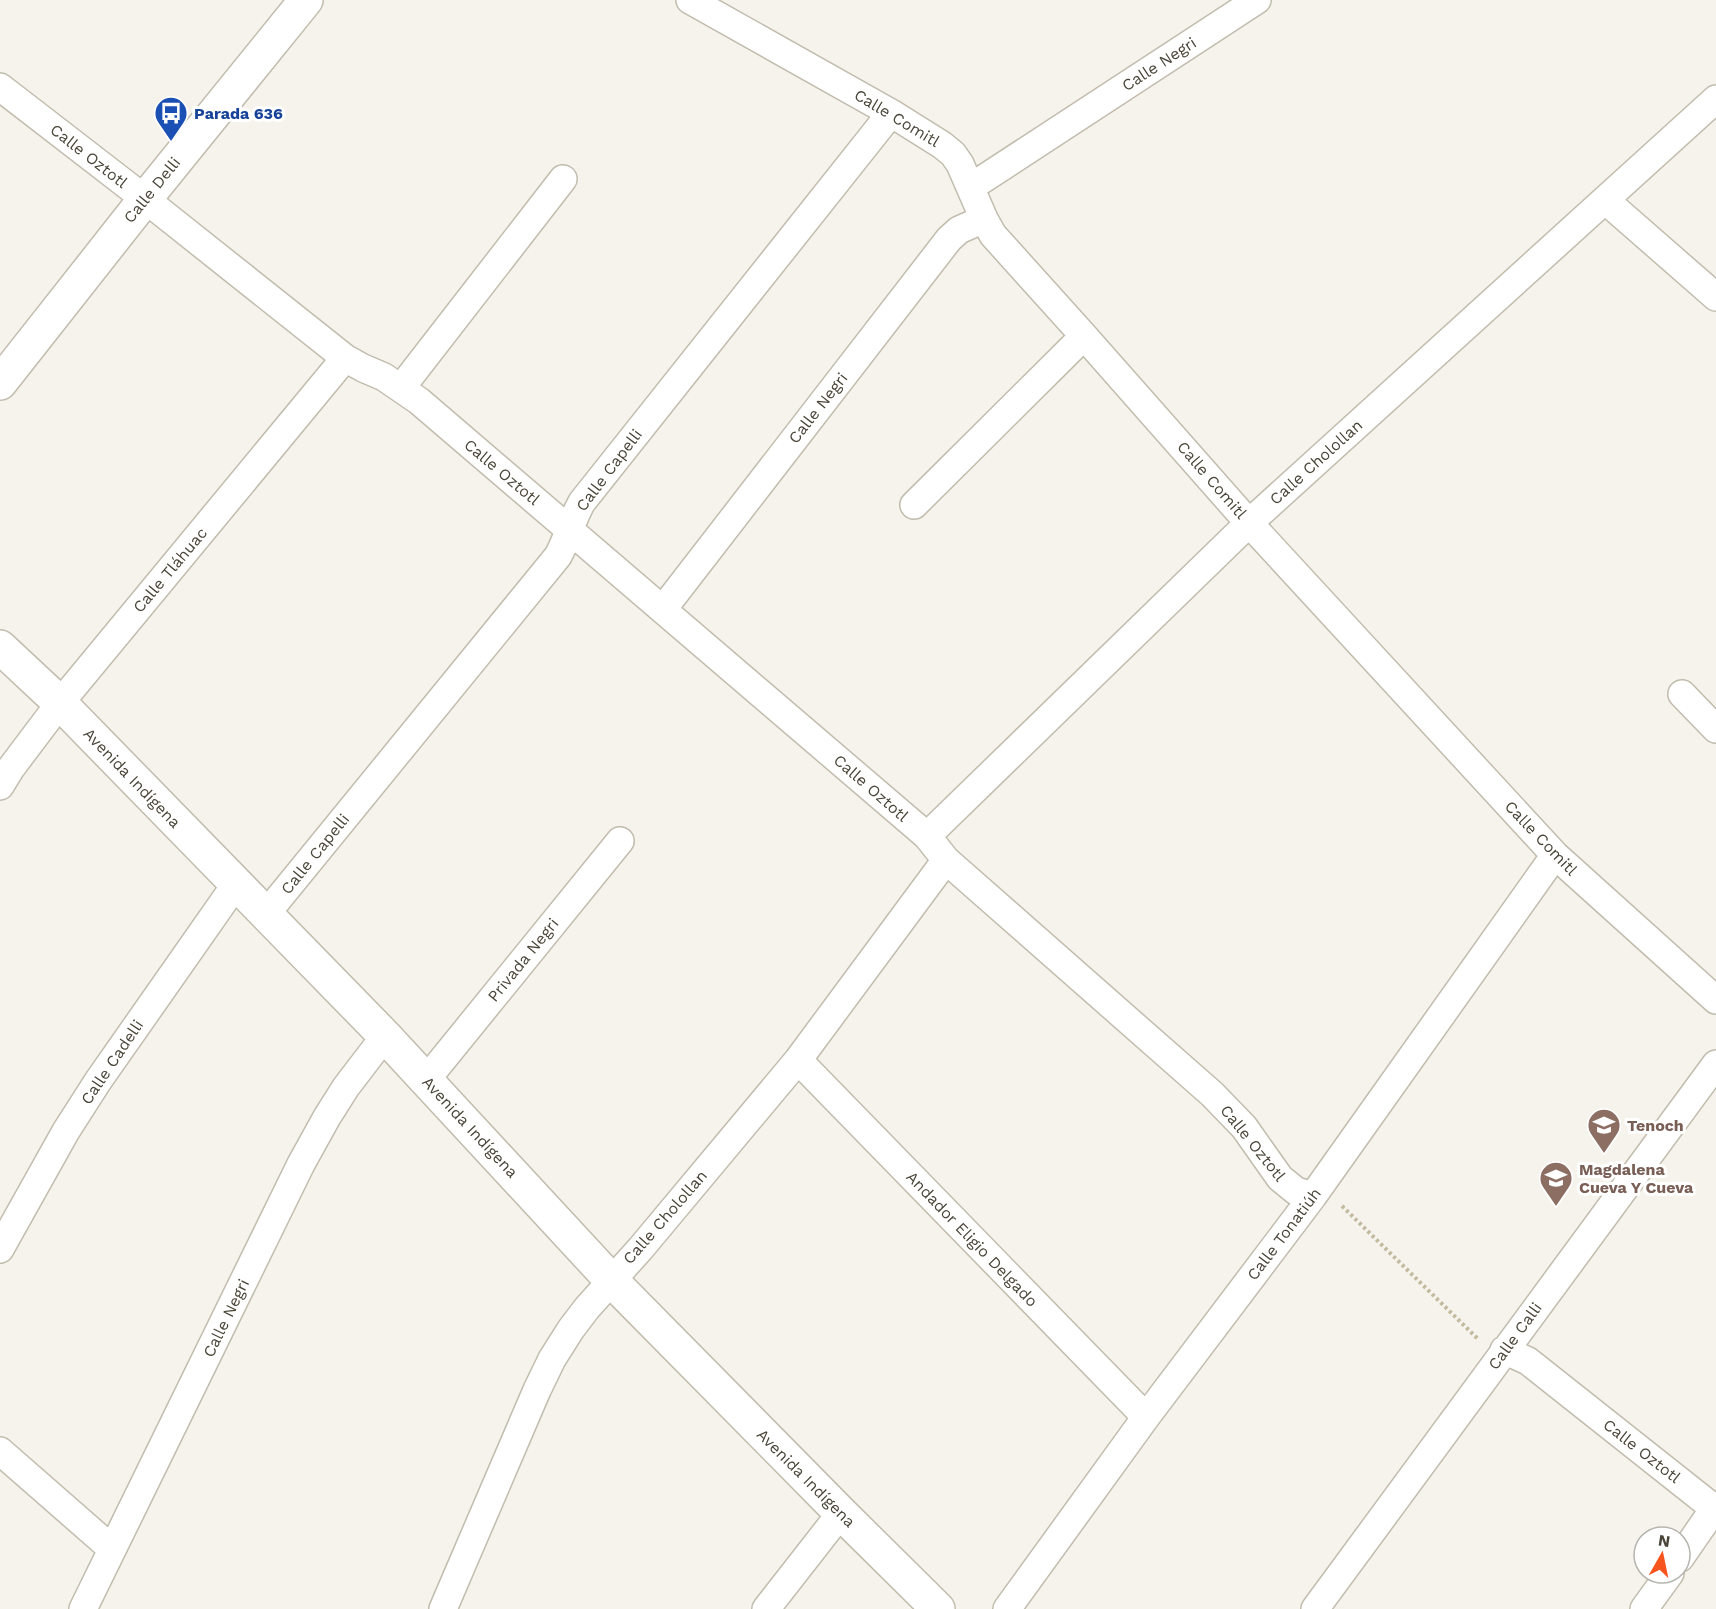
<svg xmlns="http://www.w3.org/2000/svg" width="1716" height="1609" font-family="'Work Sans',sans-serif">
<rect width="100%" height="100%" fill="#f5f3eb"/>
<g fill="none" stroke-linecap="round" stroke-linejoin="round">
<defs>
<path id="minor" d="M 690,0 L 891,113 L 942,145 L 953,154 L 960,164 L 984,219 L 993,235 L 1084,336 L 1249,523 L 1555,855 L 1716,1000
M 0,87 L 145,199 L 345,358 L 363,368 L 384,377 L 419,401 L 927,836 L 946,860 L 1212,1094 L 1244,1127 L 1280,1178 L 1296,1191 L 1313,1196
M 971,187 L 1257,0
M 1605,200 L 1716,297
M 401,388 L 563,179
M 914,505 L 1084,336
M 663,609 L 949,239 L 959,230 L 984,219
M 1682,694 L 1716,729
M 0,786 L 11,768 L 60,703 L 345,358
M 927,836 L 1249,523 L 1716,99
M 266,914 L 558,556 C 568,538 572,519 582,502 L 891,113
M 798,1060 L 1146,1417
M 426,1080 L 620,841
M 0,1249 L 66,1131 L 98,1081 L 236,884
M 1504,1350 L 1528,1361 L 1716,1510
M 0,1451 L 112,1549
M 1680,1558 L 1716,1506
M 83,1609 L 301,1164 L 327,1117 L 346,1087 L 385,1036
M 443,1609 L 537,1390 L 552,1359 L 571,1329 L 587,1308 L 641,1248 L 798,1060 L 946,860
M 766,1609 L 841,1513
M 1007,1609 L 1146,1417 L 1313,1196 L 1555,855
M 1315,1609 L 1716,1064
M 1644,1609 L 1670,1573"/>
<path id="tertiary" d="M 0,383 L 145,199 L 306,0
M 0,647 L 60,703 L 385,1036 L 611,1280 L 841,1513 L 938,1609"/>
</defs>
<use href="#minor" stroke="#c1bcad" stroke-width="30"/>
<use href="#tertiary" stroke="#c1bcad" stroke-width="36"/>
<path stroke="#c3b99e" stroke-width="4" stroke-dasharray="3 3" stroke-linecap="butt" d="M 1342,1206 L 1478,1339"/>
<use href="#minor" stroke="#fff" stroke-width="27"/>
<use href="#tertiary" stroke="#fff" stroke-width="33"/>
</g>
<defs>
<symbol id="bus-pin" viewBox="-11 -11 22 30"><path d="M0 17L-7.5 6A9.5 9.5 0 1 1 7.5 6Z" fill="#1a4fb4" stroke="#fff"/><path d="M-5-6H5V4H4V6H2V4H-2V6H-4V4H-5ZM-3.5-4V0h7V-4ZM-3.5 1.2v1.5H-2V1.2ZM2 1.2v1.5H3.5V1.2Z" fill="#fff"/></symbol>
<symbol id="school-pin" viewBox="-11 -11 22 30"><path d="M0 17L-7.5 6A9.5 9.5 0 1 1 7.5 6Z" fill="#8d6e63" stroke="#fff"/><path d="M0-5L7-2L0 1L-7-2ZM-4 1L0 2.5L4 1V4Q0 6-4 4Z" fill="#fff"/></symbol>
</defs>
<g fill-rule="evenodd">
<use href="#bus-pin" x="152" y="94" width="38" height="52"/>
<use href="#school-pin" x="1585" y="1106" width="38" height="52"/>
<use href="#school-pin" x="1537" y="1159" width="38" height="52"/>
</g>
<g text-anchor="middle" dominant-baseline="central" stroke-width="6" stroke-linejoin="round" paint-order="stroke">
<g font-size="16" fill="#4a4538" stroke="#fff">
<text transform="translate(1159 64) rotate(-33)">Calle Negri</text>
<text transform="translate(897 118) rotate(31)">Calle Comitl</text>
<text transform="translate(89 156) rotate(38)">Calle Oztotl</text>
<text transform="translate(152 190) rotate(-51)">Calle Delli</text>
<text transform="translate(818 408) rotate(-52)">Calle Negri</text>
<text transform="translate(1316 462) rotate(-42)">Calle Cholollan</text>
<text transform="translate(609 470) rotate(-53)">Calle Capelli</text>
<text transform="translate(502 472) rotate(40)">Calle Oztotl</text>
<text transform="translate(1212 480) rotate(49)">Calle Comitl</text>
<text transform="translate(170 570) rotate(-50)">Calle Tláhuac</text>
<text transform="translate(132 778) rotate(46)">Avenida Indígena</text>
<text transform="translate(871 788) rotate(41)">Calle Oztotl</text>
<text transform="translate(1541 838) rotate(46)">Calle Comitl</text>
<text transform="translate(315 854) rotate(-51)">Calle Capelli</text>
<text transform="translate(523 960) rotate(-51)">Privada Negri</text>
<text transform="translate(112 1062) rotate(-56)">Calle Cadelli</text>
<text transform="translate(470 1127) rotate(47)">Avenida Indígena</text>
<text transform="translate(1253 1143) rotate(51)">Calle Oztotl</text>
<text transform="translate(665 1217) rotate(-49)">Calle Cholollan</text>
<text transform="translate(1284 1234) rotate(-53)">Calle Tonatiúh</text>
<text transform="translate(972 1239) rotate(46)">Andador Eligio Delgado</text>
<text transform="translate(226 1318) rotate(-64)">Calle Negri</text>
<text transform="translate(1515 1336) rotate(-54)">Calle Calli</text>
<text transform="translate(1642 1451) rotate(38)">Calle Oztotl</text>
<text transform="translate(806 1478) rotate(45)">Avenida Indígena</text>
</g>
<g font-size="16" font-weight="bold" fill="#164399" stroke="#fff" text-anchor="start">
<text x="194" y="113">Parada 636</text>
</g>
<g font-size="16" font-weight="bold" fill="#785e54" stroke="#fff" text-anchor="start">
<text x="1627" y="1125">Tenoch</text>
<text x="1579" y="1169">Magdalena<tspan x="1579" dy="18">Cueva Y Cueva</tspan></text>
</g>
</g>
<g transform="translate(1662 1555) rotate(9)"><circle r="28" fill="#ffffff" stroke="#b7b5af" stroke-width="1.5"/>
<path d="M0-4.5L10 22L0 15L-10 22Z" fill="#f9531e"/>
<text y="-9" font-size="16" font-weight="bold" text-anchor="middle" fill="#4a4538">N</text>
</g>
</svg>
